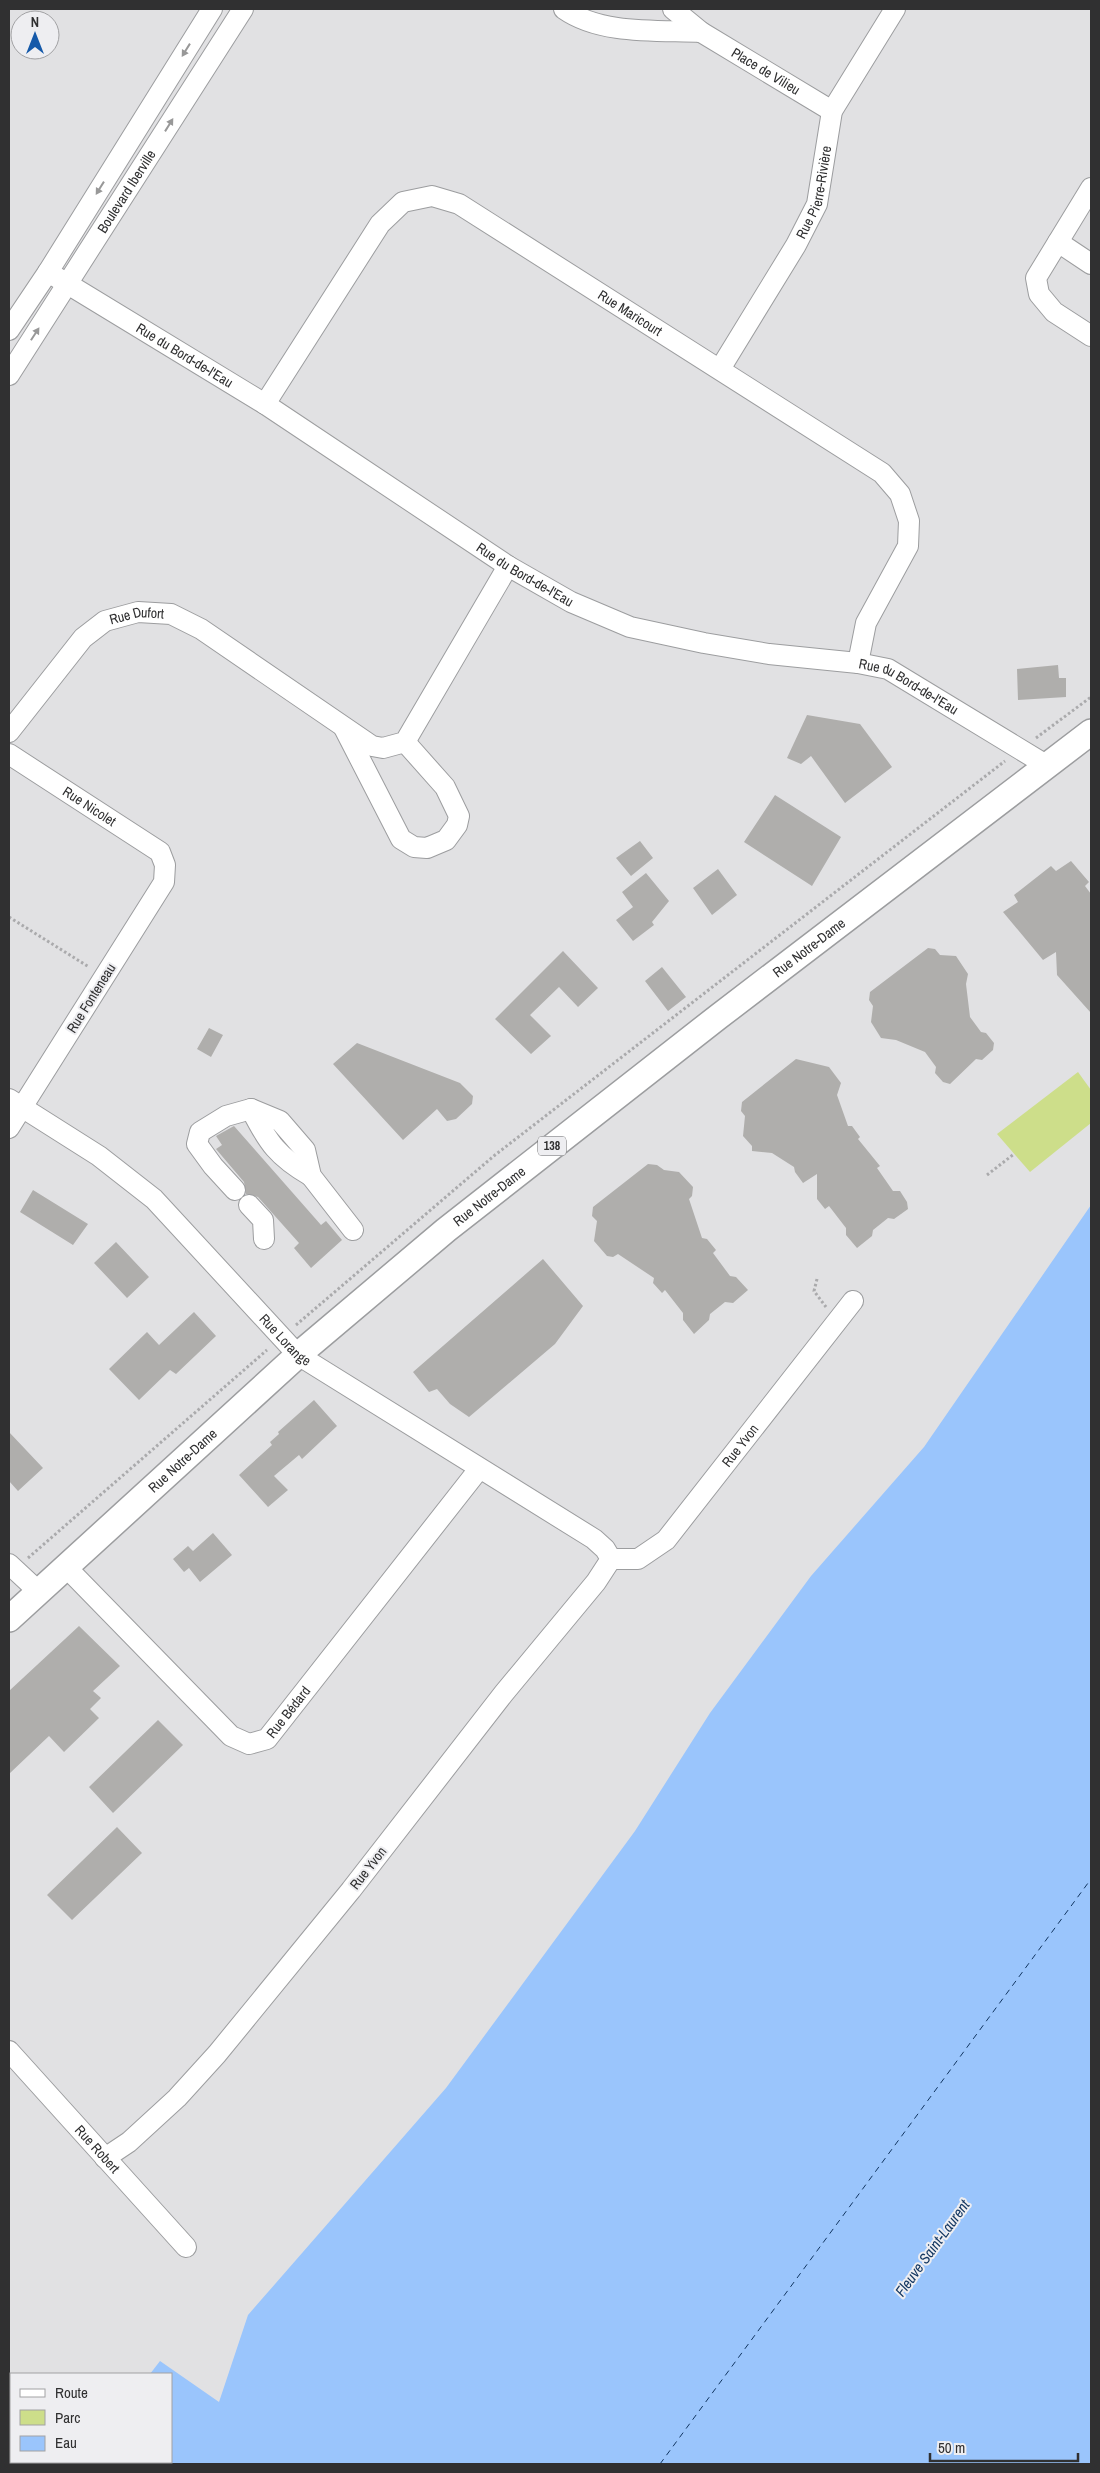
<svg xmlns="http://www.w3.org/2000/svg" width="1100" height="2473" font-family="'Archivo Narrow',sans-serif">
<rect width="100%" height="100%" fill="#e1e1e3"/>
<path fill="#cdde8a" d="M 1078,1072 L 1091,1090 L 1091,1123 L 1030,1172 L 997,1134 Z"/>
<path fill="#9ac5fc" d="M 1091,1205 L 1091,2464 L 150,2464 L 152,2462 L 171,2462 L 171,2374 L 150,2374 L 160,2361 L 219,2402 L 248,2315 L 446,2088 L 635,1831 L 710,1713 L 811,1576 L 924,1447 Z"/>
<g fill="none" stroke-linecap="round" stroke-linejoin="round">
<path stroke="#123661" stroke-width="1" stroke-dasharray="6 5" stroke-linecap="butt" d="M 660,2464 L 1091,1879"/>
</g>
<path fill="#afaeac" d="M 1058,665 L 1059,678 L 1066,678 L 1066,697 L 1018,700 L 1017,669 Z
M 807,715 L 860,724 L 892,767 L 845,803 L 811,756 L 801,764 L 787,758 Z
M 775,795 L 841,837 L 812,886 L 744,842 Z
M 640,841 L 653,858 L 631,876 L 616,858 Z
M 1071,861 L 1089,882 L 1085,886 L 1091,894 L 1091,1013 L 1057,975 L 1056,952 L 1043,960 L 1003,912 L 1018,902 L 1014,895 L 1051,866 L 1056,871 Z
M 718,869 L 737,895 L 712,915 L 693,888 Z
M 646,873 L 669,901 L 652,922 L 654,925 L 633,941 L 616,920 L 633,907 L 622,892 Z
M 928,948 L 935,949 L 940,955 L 956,956 L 968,974 L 966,984 L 970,1017 L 981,1032 L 986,1033 L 994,1043 L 993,1050 L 982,1060 L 976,1059 L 950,1084 L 943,1082 L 935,1073 L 936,1067 L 925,1052 L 896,1040 L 881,1038 L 871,1022 L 873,1006 L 869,1000 L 870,992 Z
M 563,951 L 598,988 L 578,1007 L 559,987 L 530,1015 L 551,1036 L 531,1054 L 495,1019 Z
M 662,967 L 686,997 L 668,1011 L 645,981 Z
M 209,1028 L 223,1035 L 211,1057 L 197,1049 Z
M 357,1043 L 460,1083 L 473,1096 L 472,1104 L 456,1119 L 447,1121 L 437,1109 L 403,1140 L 333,1064 Z
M 796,1059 L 829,1067 L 841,1083 L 837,1095 L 848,1126 L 852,1126 L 860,1137 L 858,1139 L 880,1166 L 877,1168 L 893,1191 L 900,1191 L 907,1202 L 908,1209 L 894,1219 L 888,1218 L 873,1230 L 872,1236 L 857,1248 L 846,1235 L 846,1228 L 829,1206 L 825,1209 L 817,1199 L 817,1174 L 803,1183 L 795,1172 L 794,1167 L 772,1153 L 752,1151 L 752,1146 L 743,1136 L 745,1116 L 741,1111 L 742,1102 Z
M 234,1126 L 321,1225 L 326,1221 L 342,1240 L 311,1268 L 294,1248 L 299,1243 L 258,1197 L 246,1194 L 244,1182 L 216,1149 L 222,1145 L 216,1136 Z
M 648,1164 L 657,1165 L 664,1170 L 679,1172 L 693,1187 L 692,1196 L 689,1199 L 702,1238 L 707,1239 L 716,1250 L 713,1253 L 730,1276 L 736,1277 L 748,1290 L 733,1303 L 725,1302 L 710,1314 L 709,1320 L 694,1334 L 683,1320 L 683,1313 L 665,1290 L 662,1293 L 653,1283 L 654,1278 L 618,1254 L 613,1257 L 607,1256 L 594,1241 L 597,1221 L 592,1216 L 593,1207 Z
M 33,1190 L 88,1224 L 73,1245 L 20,1212 Z
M 116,1242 L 149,1277 L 127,1298 L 94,1263 Z
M 543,1259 L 583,1306 L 555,1344 L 469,1417 L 450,1404 L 437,1389 L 429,1392 L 413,1372 Z
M 194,1312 L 216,1336 L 176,1374 L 170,1370 L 139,1400 L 109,1369 L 147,1332 L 159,1345 Z
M 314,1400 L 337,1426 L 302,1459 L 299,1455 L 274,1476 L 288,1490 L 268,1507 L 239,1475 L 272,1445 L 270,1442 L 279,1434 L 278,1432 Z
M 9,1432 L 43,1468 L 18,1491 L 9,1481 Z
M 213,1533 L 232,1555 L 200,1582 L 189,1568 L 184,1572 L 173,1559 L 188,1546 L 193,1551 Z
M 79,1626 L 120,1666 L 93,1691 L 101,1698 L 90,1709 L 99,1718 L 64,1752 L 49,1736 L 9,1774 L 9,1691 Z
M 158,1720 L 183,1745 L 113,1813 L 89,1787 Z
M 117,1827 L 142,1853 L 72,1920 L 47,1895 Z"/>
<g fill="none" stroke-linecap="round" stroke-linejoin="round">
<defs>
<g id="minor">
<path d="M 564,9 C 601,35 658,30 701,32"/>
<path id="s1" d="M 673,9 L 701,32 L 832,111"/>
<path d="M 1091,188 L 1036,278 L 1039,294 L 1054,312 L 1091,336"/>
<path d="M 1058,242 L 1091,264"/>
<path id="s2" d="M 48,272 L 265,404 L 508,566 L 571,602 L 630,627 L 704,643 L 769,654 L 858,663 L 888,669 L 1046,765"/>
<path d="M 9,330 L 48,272 L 212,9"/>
<path id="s3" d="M 720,369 L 796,245 L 817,204 L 832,111 L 895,9"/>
<path id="s4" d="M 9,375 L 243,9"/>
<path id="s5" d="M 265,404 L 380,224 L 403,202 L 432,196 L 459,204 L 882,473 L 900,494 L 909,521 L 908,546 L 866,623 L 858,663"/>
<path d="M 344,728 L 401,839 L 414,847 L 427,848 L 446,840 L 457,825 L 459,816 L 445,787 L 405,742"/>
<path id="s6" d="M 9,732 L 83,638 L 105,621 L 138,612 L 171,614 L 201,629 L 372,746 L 383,748 L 405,742 L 508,566"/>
<path id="s7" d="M 9,754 L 160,852 L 165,865 L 164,882 L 9,1128"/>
<path id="s8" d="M 9,1099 L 99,1156 L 154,1199 L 298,1355 L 594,1539 L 605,1549 L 611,1559 L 596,1582 L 504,1693 L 351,1890 L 217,2054 L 177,2098 L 129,2142 L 105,2158"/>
<path d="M 251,1109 C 268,1143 278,1157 311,1176"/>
<path d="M 235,1190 L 213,1166 L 197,1144 L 200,1132 L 226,1116 L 251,1109 L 280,1121 L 305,1150 L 311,1176 L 353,1230"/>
<path d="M 249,1205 L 263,1220 L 264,1239"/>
<path id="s9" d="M 611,1559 L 638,1559 L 666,1540 L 853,1301"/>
<path d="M 9,1564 L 38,1591"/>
<path id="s10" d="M 66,1567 L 231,1736 L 249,1744 L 267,1739 L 479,1469"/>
<path id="s11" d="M 9,2051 L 186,2247"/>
</g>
<g id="major">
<path id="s12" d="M 9,1619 L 298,1355 L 446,1230 L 718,1017 L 1091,732"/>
</g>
</defs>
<use href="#minor" stroke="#9c9d9f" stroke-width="22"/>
<use href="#major" stroke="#9c9d9f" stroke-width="28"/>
<path stroke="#aaaaac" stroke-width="3" stroke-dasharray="2.5 2.5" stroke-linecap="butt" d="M 1036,738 L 1091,697
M 9,917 L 89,967
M 987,1175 L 1014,1154
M 817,1279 L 814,1291 L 826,1307
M 296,1325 L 495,1155 L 1005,761
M 28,1558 L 267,1350"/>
<use href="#minor" stroke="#fff" stroke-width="20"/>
<use href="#major" stroke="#fff" stroke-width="25"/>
</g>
<defs><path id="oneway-solid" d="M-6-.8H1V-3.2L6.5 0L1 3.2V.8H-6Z" transform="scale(1.25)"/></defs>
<g fill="#989898">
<use href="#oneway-solid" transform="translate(186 50) rotate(122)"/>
<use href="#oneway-solid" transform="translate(169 125) rotate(-58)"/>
<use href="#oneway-solid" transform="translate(100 188) rotate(122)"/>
<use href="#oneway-solid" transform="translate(35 334) rotate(-57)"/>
</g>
<g text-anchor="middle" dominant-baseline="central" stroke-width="4" stroke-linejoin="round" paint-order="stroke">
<rect fill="#eeeef1" stroke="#69696b" stroke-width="1" x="538" y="1136.5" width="28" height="19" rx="4"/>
<g font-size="12" font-weight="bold" fill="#303031">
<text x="552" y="1146">138</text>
</g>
<g font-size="14" fill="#303031" stroke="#eeeef1">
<text stroke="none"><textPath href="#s1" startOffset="112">Place de Vilieu</textPath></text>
<text stroke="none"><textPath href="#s3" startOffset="202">Rue Pierre-Rivière</textPath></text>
<text stroke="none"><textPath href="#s4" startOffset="218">Boulevard Iberville</textPath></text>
<text stroke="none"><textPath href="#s5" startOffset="506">Rue Maricourt</textPath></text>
<text stroke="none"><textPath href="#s2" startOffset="160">Rue du Bord-de-l'Eau</textPath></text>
<text stroke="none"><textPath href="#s2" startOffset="565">Rue du Bord-de-l'Eau</textPath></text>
<text stroke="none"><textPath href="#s6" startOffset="180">Rue Dufort</textPath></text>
<text stroke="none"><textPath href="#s2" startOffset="970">Rue du Bord-de-l'Eau</textPath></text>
<text stroke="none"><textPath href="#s7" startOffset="96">Rue Nicolet</textPath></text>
<text stroke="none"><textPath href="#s12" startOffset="1045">Rue Notre-Dame</textPath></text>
<text transform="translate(91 998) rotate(-58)">Rue Fonteneau</text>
<text stroke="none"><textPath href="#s12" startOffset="640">Rue Notre-Dame</textPath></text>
<text stroke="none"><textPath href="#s8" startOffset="369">Rue Lorange</textPath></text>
<text stroke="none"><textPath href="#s9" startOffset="181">Rue Yvon</textPath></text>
<text stroke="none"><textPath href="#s12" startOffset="235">Rue Notre-Dame</textPath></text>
<text stroke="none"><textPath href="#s10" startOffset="309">Rue Bédard</textPath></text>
<text transform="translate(368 1868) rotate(-52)">Rue Yvon</text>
<text stroke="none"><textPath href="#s11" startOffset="132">Rue Robert</textPath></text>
</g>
<g font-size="15" font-style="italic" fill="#123661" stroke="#eeeef1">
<text transform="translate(932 2248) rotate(-54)">Fleuve Saint-Laurent</text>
</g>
</g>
<rect width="1100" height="2473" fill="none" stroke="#303031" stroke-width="20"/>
<rect x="10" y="2373" width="162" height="90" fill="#eeeef1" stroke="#a2a2a4"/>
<rect x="20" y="2389" width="25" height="8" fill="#ffffff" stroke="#a2a2a4"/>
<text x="55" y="2398" font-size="15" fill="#303031">Route</text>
<rect x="20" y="2410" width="25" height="15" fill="#cdde8a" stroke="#a2a2a4"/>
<text x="55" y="2423" font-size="15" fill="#303031">Parc</text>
<rect x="20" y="2436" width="25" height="15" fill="#9ac5fc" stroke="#a2a2a4"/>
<text x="55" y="2448" font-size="15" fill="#303031">Eau</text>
<g transform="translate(35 35)"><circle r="24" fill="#eeeef1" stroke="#a2a2a4"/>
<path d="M0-4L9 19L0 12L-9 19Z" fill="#1559a9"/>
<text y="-8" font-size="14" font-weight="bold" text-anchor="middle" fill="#303031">N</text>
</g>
<path d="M930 2453v8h148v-8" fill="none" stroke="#303031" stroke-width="2.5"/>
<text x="938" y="2453" font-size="15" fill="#303031" stroke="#eeeef1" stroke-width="4" paint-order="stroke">50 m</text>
</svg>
